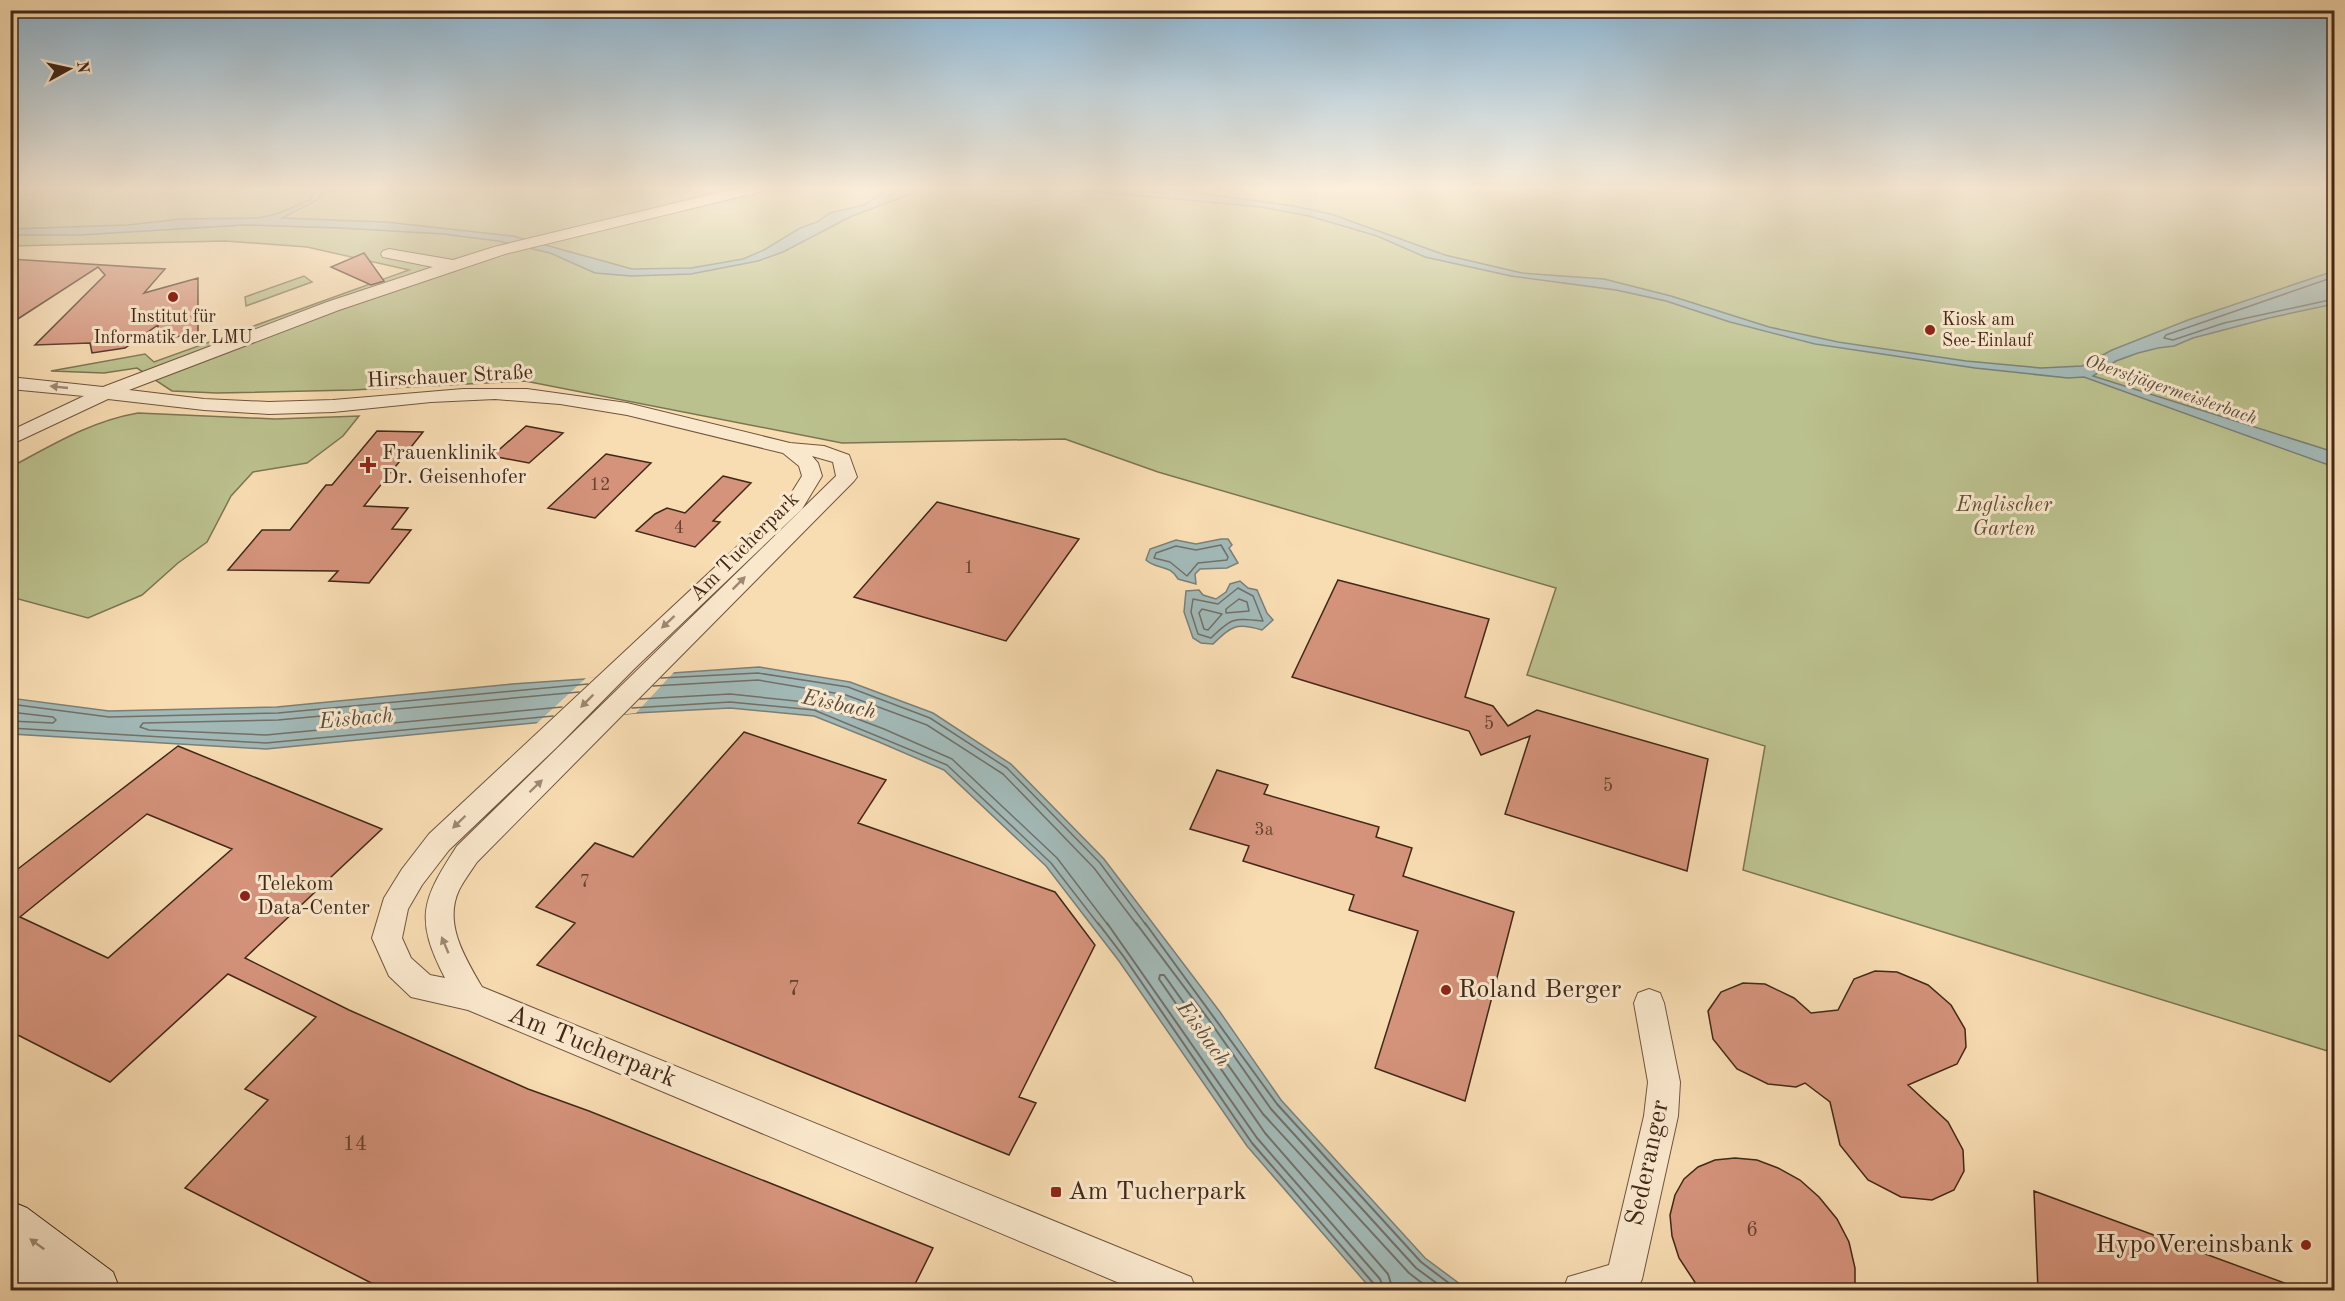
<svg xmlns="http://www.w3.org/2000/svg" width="2345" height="1301" font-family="'Old Standard TT',serif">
<rect width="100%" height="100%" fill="#f8dcb2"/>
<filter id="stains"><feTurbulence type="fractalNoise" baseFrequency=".00333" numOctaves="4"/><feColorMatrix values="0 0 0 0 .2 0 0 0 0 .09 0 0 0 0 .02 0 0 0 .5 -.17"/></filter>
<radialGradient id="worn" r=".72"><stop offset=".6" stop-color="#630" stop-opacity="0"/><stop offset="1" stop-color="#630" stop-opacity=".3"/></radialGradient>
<path fill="#bbc18e" stroke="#7e7453" stroke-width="1.5" d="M 10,187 L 2334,187 L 2334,1053 L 1743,870 L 1765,746 L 1527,675 L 1556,588 L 1158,472 L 1065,439 L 842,443 L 525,381 L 352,390 L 217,393 L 172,391 L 137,368 L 104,373 L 51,371 L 145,354 L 154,362 L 409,270 L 307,247 L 225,241 L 11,246 Z
M 304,276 L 312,282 L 246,306 L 245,297 Z
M 138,413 L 275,419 L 359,416 L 343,436 L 307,463 L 253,472 L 231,496 L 207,542 L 178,563 L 142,595 L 88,618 L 11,597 L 11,467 C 52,445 91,421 138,413 Z"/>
<path fill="#a2b9b7" stroke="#7b7f77" stroke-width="1.5" d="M 313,187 L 327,187 L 317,200 L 282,218 L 386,222 L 513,236 L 632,269 L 691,268 L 743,259 L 764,250 L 800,228 L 817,222 L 830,213 L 864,205 L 889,189 L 930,187 L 852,216 L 783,252 L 758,261 L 691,274 L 631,276 L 595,273 L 550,253 L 498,241 L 443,234 L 340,228 L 244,225 L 81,235 L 11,235 L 10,229 L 128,225 L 180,219 L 259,218 L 279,213 L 310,200 L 316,189 Z
M 1044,187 L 1151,187 L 1294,206 L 1331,214 L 1445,255 L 1522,273 L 1604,279 L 1671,296 L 1769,327 L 1838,342 L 1966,361 L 2041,368 L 2082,366 L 2112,350 L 2188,320 L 2334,271 L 2334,304 L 2269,318 L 2193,338 L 2174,346 L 2158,348 L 2138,353 L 2116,361 L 2093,376 L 2334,452 L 2334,467 L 2084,377 L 2068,378 L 1975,368 L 1815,344 L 1730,322 L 1666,301 L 1616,290 L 1511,276 L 1425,257 L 1377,236 L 1309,216 L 1261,207 Z
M 1221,539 L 1228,539 L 1232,545 L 1229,548 L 1238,563 L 1227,568 L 1200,569 L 1195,574 L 1196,584 L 1178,579 C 1170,564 1157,570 1146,560 L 1150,549 L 1176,540 L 1196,544 Z
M 1240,581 L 1248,588 L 1257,590 L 1267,613 L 1273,620 L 1262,630 C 1236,622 1232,626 1213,644 L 1201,643 L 1193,638 L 1184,612 L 1186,591 L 1199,590 L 1203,595 L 1216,599 L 1226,592 L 1230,584 Z
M 759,667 L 850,682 L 933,713 L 1011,764 L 1104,859 L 1220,1012 L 1281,1100 L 1425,1258 L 1468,1290 L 1372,1290 L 1247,1146 L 1119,961 L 1046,866 L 944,770 L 879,742 L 814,716 L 730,708 L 636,713 L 266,749 L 11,734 L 10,698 L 109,711 L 277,707 L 512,684 Z"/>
<path fill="#f8dcb2" d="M 675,671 L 636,713 L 536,724 L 586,678 Z"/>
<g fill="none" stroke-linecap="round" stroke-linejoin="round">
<path stroke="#727068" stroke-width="1.5" d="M 1096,187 L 1169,194 L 1172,187
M 2334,277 L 2166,335 L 2164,338 L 2173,340 L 2224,323 L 2334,299
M 1221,545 L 1228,557 L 1227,560 L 1198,563 L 1187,576 L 1170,562 L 1154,558 L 1156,553 L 1176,546 L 1196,550 Z
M 1238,588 L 1253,596 L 1263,621 C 1234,618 1232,617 1211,638 L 1198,634 L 1191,612 L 1193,599 L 1218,604 Z
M 1239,599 L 1247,602 L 1249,611 L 1226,613 L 1226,609 Z
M 1202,609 L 1222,614 L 1208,630 L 1204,629 L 1199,613 Z
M 661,678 L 758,673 L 848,687 L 930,718 L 1007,768 L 1100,863 L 1146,925
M 653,686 L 758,680 L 846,695 L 927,725 L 1003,774 L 1094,868 L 1137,925
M 640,699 L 730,694 L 815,703 L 884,729 L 952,759 L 1057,858 L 1108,925
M 10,704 L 109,717 L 278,713 L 588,684
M 562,707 L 266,735 L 149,730 L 140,727 L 143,723 L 278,720 L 579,692
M 632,708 L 730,702 L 814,710 L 947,765 L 1051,863 L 1099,925
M 10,712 L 53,717 L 56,720 L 53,723 L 10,721
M 10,728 L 266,743 L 553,716"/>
<path stroke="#727068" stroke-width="2" d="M 1098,923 L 1124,957 L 1252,1143 L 1374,1284 L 1376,1290
M 1107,923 L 1257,1138 L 1380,1279 L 1384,1290
M 1136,923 L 1209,1020 L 1271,1109 L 1416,1268 L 1446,1290
M 1145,923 L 1277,1104 L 1421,1262 L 1458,1290
M 1393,1290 L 1388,1274 L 1265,1133 L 1159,979 L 1160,975 L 1164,975 L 1263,1114 L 1409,1273 L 1431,1290"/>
</g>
<path fill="#d5937c" stroke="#412818" stroke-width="1.5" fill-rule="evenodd" d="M 364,253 L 384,281 L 371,285 L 331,267 Z
M 10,259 L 165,269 L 144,293 L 198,278 L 198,332 L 158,341 L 158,325 L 125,348 L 92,353 L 90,343 L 35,345 L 105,275 L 98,267 L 10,324 Z
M 526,426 L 563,433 L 529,463 L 492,456 Z
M 377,431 L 423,432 L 364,506 L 408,508 L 392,529 L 411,530 L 369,583 L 329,581 L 338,571 L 228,570 L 262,530 L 290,530 L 326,485 L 332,485 Z
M 606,454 L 651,463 L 595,518 L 548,508 Z
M 723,476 L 751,483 L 713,521 L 720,522 L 695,547 L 636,531 L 655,514 L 667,508 L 685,513 Z
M 937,502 L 1079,539 L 1006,641 L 854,597 Z
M 1338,580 L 1489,619 L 1465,697 L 1493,706 L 1508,726 L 1537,710 L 1708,759 L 1687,871 L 1505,814 L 1530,736 L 1481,755 L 1469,731 L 1292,677 Z
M 744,732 L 886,780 L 858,823 L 1055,892 L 1095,945 L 1019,1097 L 1036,1103 L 1009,1155 L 537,965 L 575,923 L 536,907 L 595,843 L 633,857 Z
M 178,746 L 382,829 L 245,958 L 349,1010 L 528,1089 L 589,1111 L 933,1248 L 912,1290 L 385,1290 L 185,1188 L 268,1100 L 245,1089 L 316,1017 L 228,974 L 110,1082 L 10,1031 L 10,875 ZM 147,814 L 232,849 L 108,958 L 20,917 Z
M 1217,770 L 1268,785 L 1264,794 L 1379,827 L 1376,837 L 1412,848 L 1403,876 L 1514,912 L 1465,1101 L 1375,1068 L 1418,931 L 1349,910 L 1354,895 L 1243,861 L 1249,846 L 1190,829 Z
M 1875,971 L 1897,972 L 1928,985 L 1951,1005 L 1965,1029 L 1966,1047 L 1957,1064 L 1908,1085 L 1948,1122 L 1963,1150 L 1964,1171 L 1954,1190 L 1932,1200 L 1901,1197 L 1868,1180 L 1840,1145 L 1830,1102 L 1805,1083 L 1796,1087 L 1768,1084 L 1737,1069 L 1713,1039 L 1708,1011 L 1721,992 L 1743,983 L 1765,984 L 1794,998 L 1811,1013 L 1838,1010 L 1854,979 Z
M 1735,1158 L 1757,1160 L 1778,1168 L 1800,1180 L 1819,1197 L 1837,1219 L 1849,1242 L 1855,1268 L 1855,1290 L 1700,1290 L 1679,1258 L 1672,1236 L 1670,1215 L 1675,1195 L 1684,1179 L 1698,1167 L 1715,1160 Z
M 2034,1191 L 2298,1288 L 2297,1290 L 2038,1290 Z"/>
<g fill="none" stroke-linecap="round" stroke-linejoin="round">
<defs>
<path id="minor" d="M 742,187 L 769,187 L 767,190 L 505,254 L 339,310 L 129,390 L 204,399 L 269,402 L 333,400 L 463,389 L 527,389 L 627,403 L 790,443 L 824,446 L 849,455 L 857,477 L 854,481 L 477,862 C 471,871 464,880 459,890 C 443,924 466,959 482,987 L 1191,1277 L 1196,1290 L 1136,1290 L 468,1010 L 411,997 L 389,976 L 372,938 L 384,898 L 402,869 L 429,834 L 787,500 L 802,476 L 799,466 L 783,453 L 627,415 L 560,404 L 495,399 L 431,402 L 333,412 L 269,414 L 204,410 L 108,399 L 10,445 L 10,431 L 84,396 L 10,389 L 10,377 L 103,387 L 327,302 L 433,267 L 383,257 L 381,254 L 383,251 L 389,249 L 453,260 L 494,247 ZM 812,456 L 833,462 L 836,476 L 457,846 C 422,900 414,918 445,978 L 430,975 L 411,958 L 402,938 L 408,909 L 422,885 L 449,850 L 557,747 L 635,668 L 802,509 L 822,476 L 818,463 Z
M 1649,989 L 1660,993 L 1664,1003 L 1680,1082 L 1678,1116 L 1642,1279 L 1637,1290 L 1563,1290 L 1568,1277 L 1609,1265 L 1644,1116 L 1648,1082 L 1634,1003 L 1638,993 Z"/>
<path id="secondary" d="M 10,1201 L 27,1208 L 113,1272 L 120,1290 L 10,1290 Z"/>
</defs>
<use href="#minor" stroke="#6f553e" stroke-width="2"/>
<use href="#secondary" stroke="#412818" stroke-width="2"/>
<use href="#minor" fill="#fae8cd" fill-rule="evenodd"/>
<use href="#secondary" fill="#fae8cd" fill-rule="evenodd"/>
</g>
<defs><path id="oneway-solid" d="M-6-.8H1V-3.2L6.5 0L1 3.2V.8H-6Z" transform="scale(1.5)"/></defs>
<g fill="#9e8872">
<use href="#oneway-solid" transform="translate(59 387) rotate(-174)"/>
<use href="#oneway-solid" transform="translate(739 583) rotate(-45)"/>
<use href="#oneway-solid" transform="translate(668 622) rotate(137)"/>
<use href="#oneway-solid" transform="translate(587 701) rotate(135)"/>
<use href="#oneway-solid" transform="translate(536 786) rotate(-44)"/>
<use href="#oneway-solid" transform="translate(459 822) rotate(136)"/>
<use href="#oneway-solid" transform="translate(445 945) rotate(-113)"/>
<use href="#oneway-solid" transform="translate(37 1244) rotate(-144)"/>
</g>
<linearGradient id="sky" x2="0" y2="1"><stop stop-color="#8cb6d4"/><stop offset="0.51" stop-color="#fcefdc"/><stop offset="1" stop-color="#fcefdc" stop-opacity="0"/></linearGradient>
<rect width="2345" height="369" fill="url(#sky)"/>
<g fill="#8f2418" stroke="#fae8cd" stroke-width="2">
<circle cx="173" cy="297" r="6"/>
<circle cx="1930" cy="330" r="6"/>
<path d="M365 456h6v6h6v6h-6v6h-6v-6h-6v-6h6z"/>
<circle cx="245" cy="896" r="6"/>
<circle cx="1446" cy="990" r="6"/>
<rect x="1050" y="1186" width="12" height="12" rx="3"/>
<circle cx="2306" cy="1245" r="6"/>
</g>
<g text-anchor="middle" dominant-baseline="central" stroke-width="6" stroke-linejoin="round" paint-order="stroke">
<g font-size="18" fill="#412818" stroke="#fae8cd">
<text x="173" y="317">Institut für<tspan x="173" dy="21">Informatik der LMU</tspan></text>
<text x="1942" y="320" text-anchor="start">Kiosk am<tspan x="1942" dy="21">See-Einlauf</tspan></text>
</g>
<g font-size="18" font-style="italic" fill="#594c40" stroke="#fae8cd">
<text transform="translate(2171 390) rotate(19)">Oberstjägermeisterbach</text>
</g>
<g font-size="18" fill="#664331">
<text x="600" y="485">12</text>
<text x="679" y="528">4</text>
<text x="969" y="568">1</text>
<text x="1489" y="724">5</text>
<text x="1608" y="786">5</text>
<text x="1264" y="830">3a</text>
<text x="585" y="882">7</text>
</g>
<g font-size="21" fill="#412818" stroke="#fae8cd">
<text transform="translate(450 377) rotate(-3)">Hirschauer Straße</text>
<text transform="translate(745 547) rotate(-45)">Am Tucherpark</text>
</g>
<g font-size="21" fill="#412818" stroke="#fae8cd" text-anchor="start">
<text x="382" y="453">Frauenklinik<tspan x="382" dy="24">Dr. Geisenhofer</tspan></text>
<text x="257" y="884">Telekom<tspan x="257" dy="24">Data-Center</tspan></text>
</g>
<g font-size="21" font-style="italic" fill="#604e36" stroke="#fae8cd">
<text x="2004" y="505">Englischer<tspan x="2004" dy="24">Garten</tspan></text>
</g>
<g font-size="21" fill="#664331">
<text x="794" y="989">7</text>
<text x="355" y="1144">14</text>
<text x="1752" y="1230">6</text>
</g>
<g font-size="22" font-style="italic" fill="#594c40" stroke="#fae8cd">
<text transform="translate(839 705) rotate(12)">Eisbach</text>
<text transform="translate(356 719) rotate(-5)">Eisbach</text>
<text transform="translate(1203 1034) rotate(54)">Eisbach</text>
</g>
<g font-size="26" fill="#412818" stroke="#fae8cd" text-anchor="start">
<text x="1458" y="990">Roland Berger</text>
<text x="1068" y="1192">Am Tucherpark</text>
<text x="2294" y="1245" text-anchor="end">HypoVereinsbank</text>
</g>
<g font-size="26" fill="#412818" stroke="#fae8cd">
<text transform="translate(592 1047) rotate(22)">Am Tucherpark</text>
<text transform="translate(1648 1163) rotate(-78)">Sederanger</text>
</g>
</g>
<rect width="2345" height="1301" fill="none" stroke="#f8dcb2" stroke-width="36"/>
<rect x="12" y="12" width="2321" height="1277" fill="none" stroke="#412818" stroke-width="3"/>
<rect x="18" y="18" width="2309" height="1265" fill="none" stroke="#412818" stroke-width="1.5"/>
<g transform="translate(69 69) rotate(82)" stroke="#fae8cd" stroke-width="4.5" paint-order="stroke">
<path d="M0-4.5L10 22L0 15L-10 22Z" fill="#412818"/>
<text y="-9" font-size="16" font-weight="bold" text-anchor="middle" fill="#412818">N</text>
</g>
<rect width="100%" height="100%" filter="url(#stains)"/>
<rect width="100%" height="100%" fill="url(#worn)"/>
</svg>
